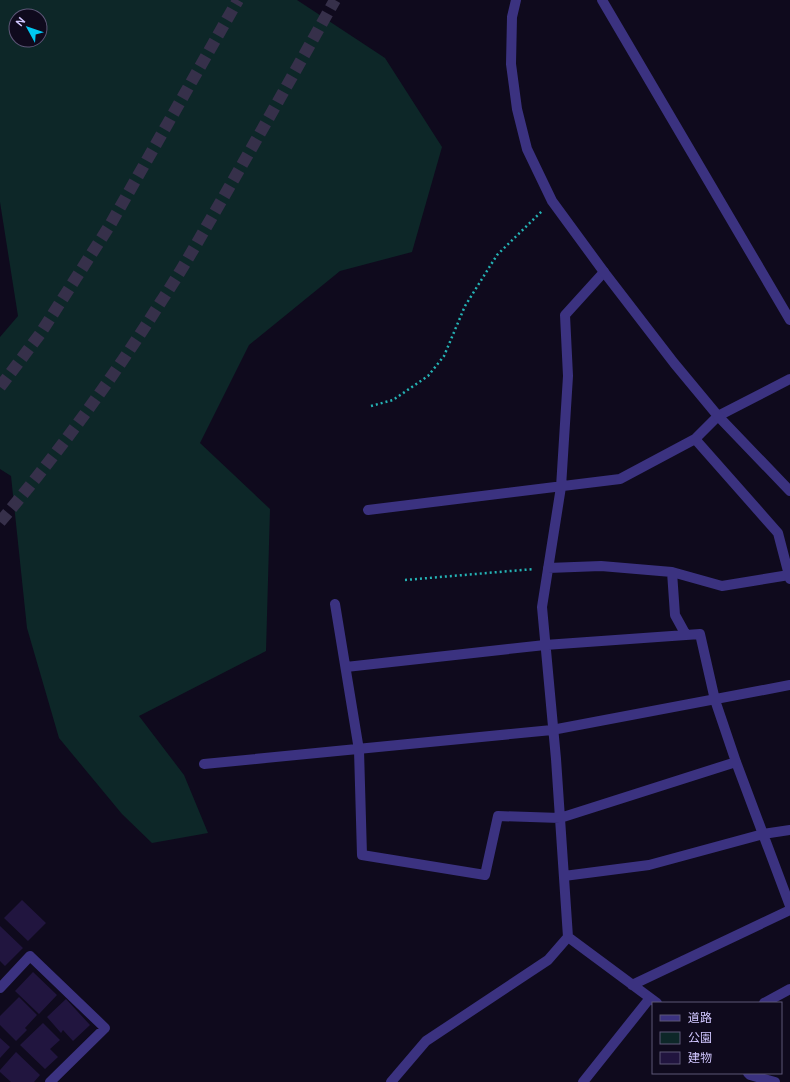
<svg xmlns="http://www.w3.org/2000/svg" width="790" height="1082" font-family="Ubuntu,'Noto Sans JP',sans-serif">
<rect width="100%" height="100%" fill="#0f0a1d"/>
<path fill="#0d2728" fill-rule="evenodd" d="M 0,0 L 297,0 L 385,58 L 442,147 L 412,252 L 340,271 L 249,345 L 200,443 L 270,509 L 266,651 L 139,716 L 184,775 L 208,833 L 152,843 L 122,814 L 59,738 L 27,628 L 11,476 L 0,469 L 0,337 L 18,316 L 0,202 ZM 16,16 L 40,16 L 40,40 L 16,40 Z"/>
<path fill="#21153f" d="M 22,900 L 46,923 L 28,941 L 4,918 Z
M 0,926 L 23,948 L 5,966 L 0,961 Z
M 33,972 L 57,995 L 39,1014 L 15,991 Z
M 19,997 L 37,1015 L 25,1028 L 27,1030 L 16,1041 L 0,1025 L 0,1016 Z
M 66,999 L 90,1025 L 73,1041 L 63,1030 L 61,1033 L 47,1017 Z
M 43,1023 L 60,1040 L 50,1049 L 58,1057 L 45,1069 L 20,1045 Z
M 0,1038 L 10,1047 L 0,1058 Z
M 16,1052 L 40,1075 L 34,1082 L 11,1082 L 0,1072 L 0,1070 Z"/>
<g fill="none" stroke-linecap="round" stroke-linejoin="round">
<path stroke="#36304a" stroke-width="12" stroke-dasharray="12 6" stroke-linecap="butt" d="M 0,387 L 40,334 L 110,225 L 238,0
M 0,522 C 59,452 113,378 162,300 C 184,267 203,232 223,198 C 261,132 298,66 335,0"/>
<path stroke="#25b3b5" stroke-width="2.5" stroke-dasharray="2 3" stroke-linecap="butt" d="M 371,406 L 393,400 L 428,376 L 444,356 L 465,306 L 497,255 L 542,211
M 405,580 L 534,569"/>
<path stroke="#3b3280" stroke-width="10" d="M 602,0 L 790,320
M 695,439 L 778,533 L 790,579
M 368,510 L 620,479 L 695,439 L 718,416 L 790,379
M 548,568 L 601,566 L 672,572 L 722,586 L 789,575
M 672,572 L 675,615 L 686,635
M 335,604 L 359,750 L 362,855 L 485,875 L 498,816 L 560,818 L 736,762
M 346,667 L 545,645 L 700,634 L 715,700 L 736,762 L 790,906
M 204,764 L 552,730 L 790,685
M 564,876 L 649,865 L 763,834 L 790,830
M 568,937 L 657,1003
M 632,985 L 790,910
M 0,988 L 30,956 L 105,1028 L 50,1082
M 764,1003 L 790,989
M 748,1073 L 750,1075 L 775,1082
M 391,1082 L 426,1041 L 548,960 L 568,937 L 556,759 L 542,607 L 561,487 L 568,376 L 565,315 L 604,272
M 583,1082 L 650,998"/>
<path stroke="#3b3280" stroke-width="10" d="M 516,0 L 512,17 L 511,64 L 517,109 L 527,149 L 552,201 L 604,272 L 674,363 L 718,416 L 790,491"/>
</g>
<rect x="652" y="1002" width="130" height="72" fill="#0f0a1d" stroke="#5d5677"/>
<rect x="660" y="1015" width="20" height="6" fill="#3b3280" stroke="#5d5677"/>
<text x="688" y="1022" font-size="12" fill="#d1c7ff">道路</text>
<rect x="660" y="1032" width="20" height="12" fill="#0d2728" stroke="#5d5677"/>
<text x="688" y="1042" font-size="12" fill="#d1c7ff">公園</text>
<rect x="660" y="1052" width="20" height="12" fill="#21153f" stroke="#5d5677"/>
<text x="688" y="1062" font-size="12" fill="#d1c7ff">建物</text>
<g transform="translate(28 28) rotate(310)"><circle r="19" fill="#0f0a1d" stroke="#5d5677"/>
<path d="M0-3L7 15L0 10L-7 15Z" fill="#00c8f2"/>
<text y="-6" font-size="11" font-weight="bold" text-anchor="middle" fill="#d1c7ff">N</text>
</g>
</svg>
